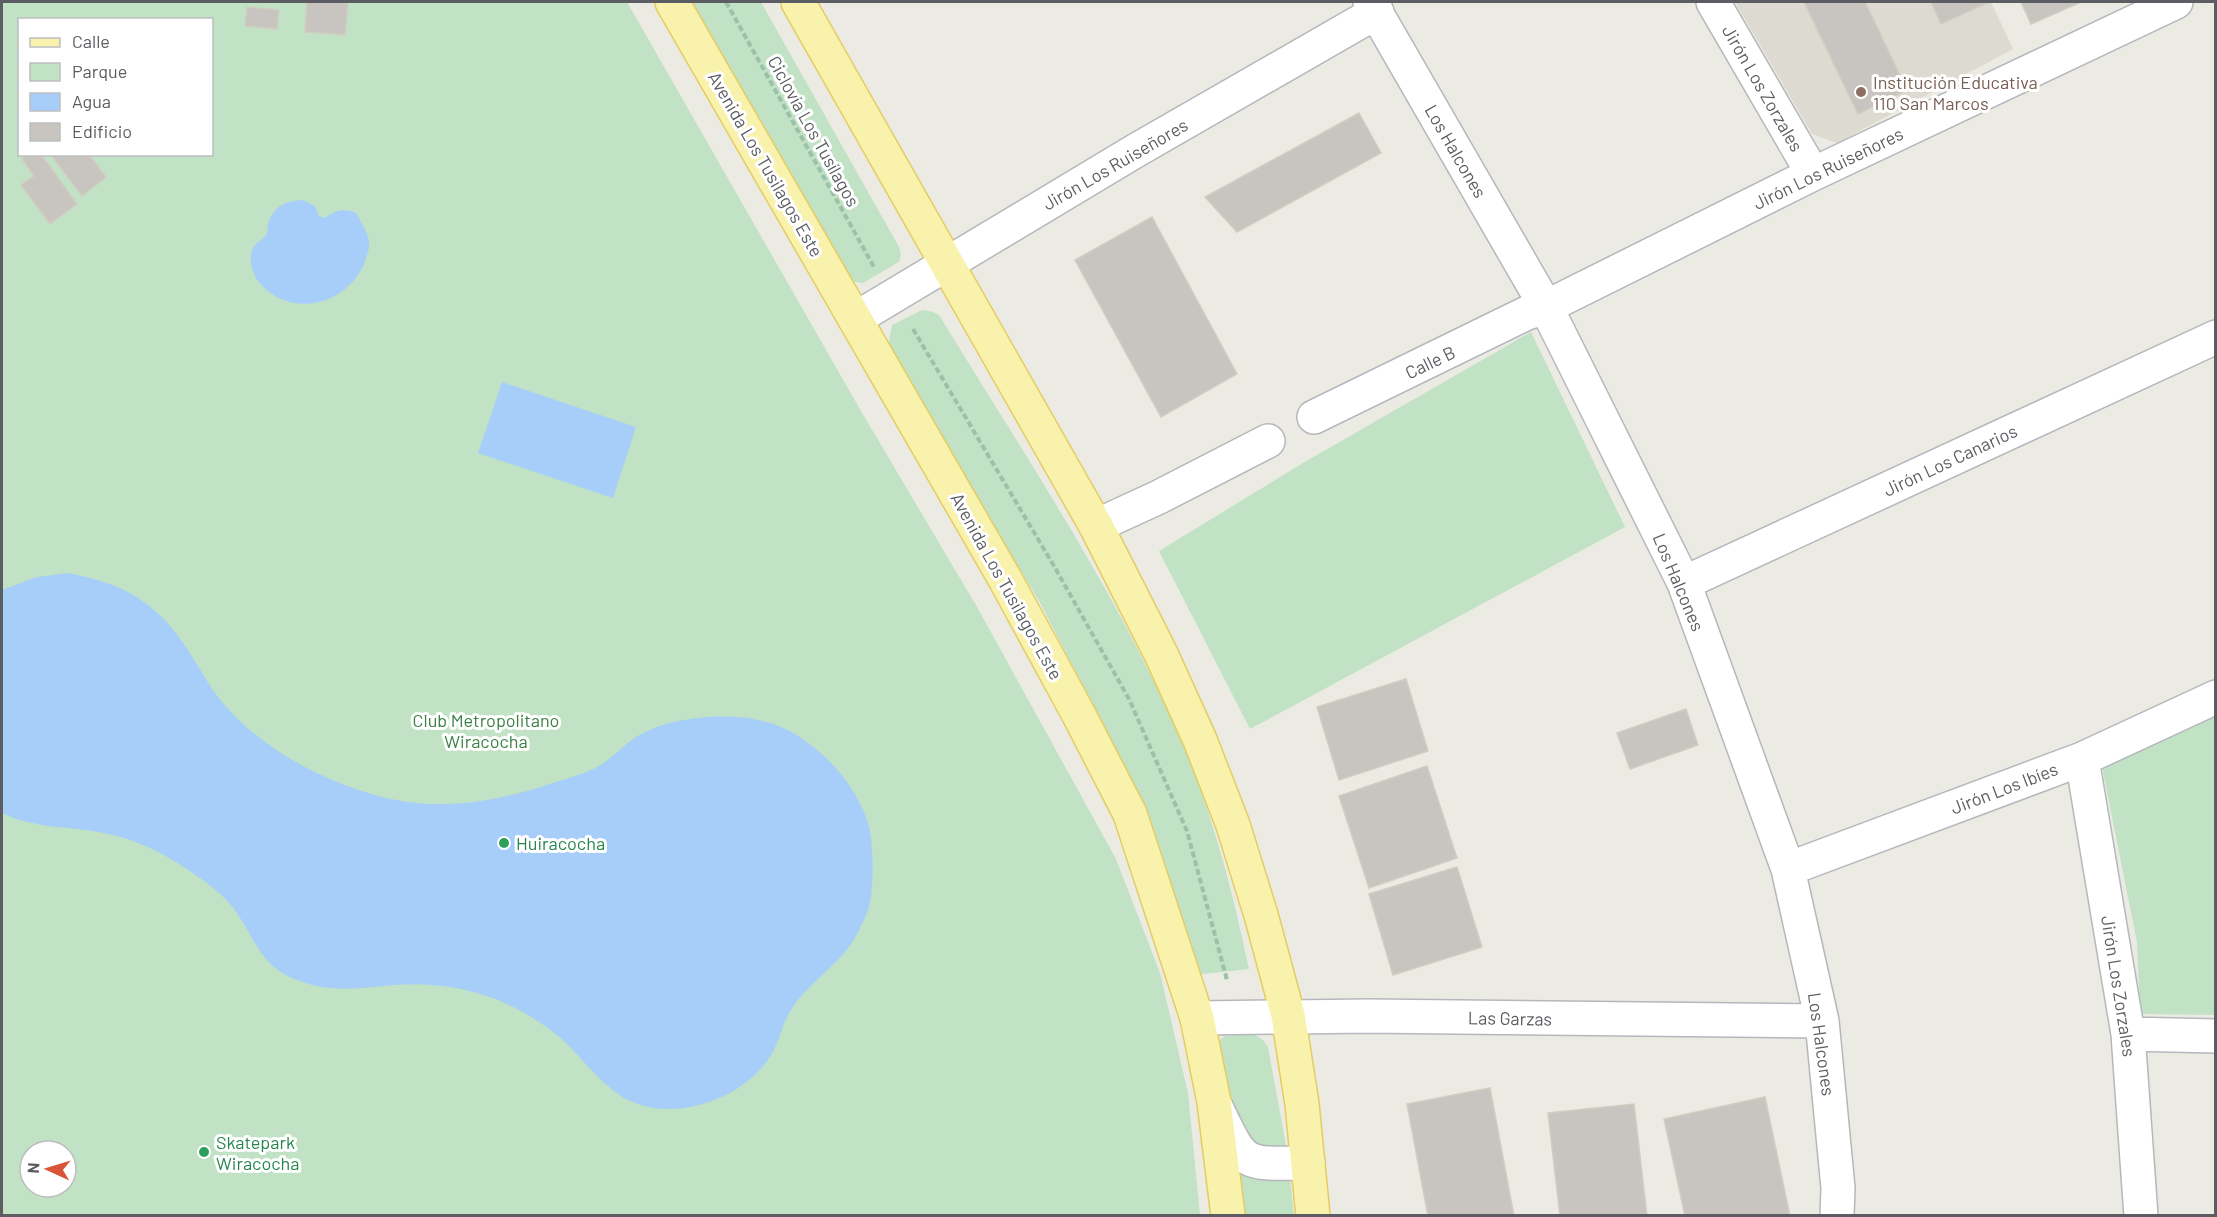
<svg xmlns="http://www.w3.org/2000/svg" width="2217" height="1217" font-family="Barlow,sans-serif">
<rect width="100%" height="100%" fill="#ecebe3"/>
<path fill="#dcdad1" d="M 1735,2 L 1991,2 L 2013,49 L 1837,143 L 1812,134 Z"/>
<path fill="#c1e2c4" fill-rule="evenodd" d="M 2,2 L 627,2 L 861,411 L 977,607 L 1116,859 L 1160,973 L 1188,1093 L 1200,1215 L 2,1216 ZM 20,20 L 212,20 L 212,154 L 20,154 ZM 30,1151 L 66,1151 L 66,1187 L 30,1187 Z
M 691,2 L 761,2 L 899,247 L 901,255 L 899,262 L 863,283 L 855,282 L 848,277 Z
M 922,310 L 930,311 L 939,315 C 1025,456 1119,595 1184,747 C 1214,818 1233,894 1249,969 L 1194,975 L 1156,847 L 1129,774 L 1040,603 L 888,346 L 892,325 Z
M 1531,332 L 1625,527 L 1250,729 L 1159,551 L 1303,463 Z
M 2215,715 L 2215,1015 L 2140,1014 L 2137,942 L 2102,767 Z
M 1254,1034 L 1263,1040 L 1268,1047 L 1287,1151 L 1294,1215 L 1239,1215 L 1217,1044 L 1224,1036 Z"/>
<path fill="#a7cef8" d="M 303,200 L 315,206 L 319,216 L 325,218 C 335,210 344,208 356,213 C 361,222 368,232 369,242 C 370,249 366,258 364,264 C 345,307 287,319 258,281 C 252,273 249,260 252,250 C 254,243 264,240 267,233 C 268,230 267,227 268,224 C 274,206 285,201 303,200 Z
M 502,382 L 636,427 L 613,498 L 478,453 Z
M 68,573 C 124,584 156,601 188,650 C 200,668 209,687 223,703 C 261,747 310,774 365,792 C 426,812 481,805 541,787 C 558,781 575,777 591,770 C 608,763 619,749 633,739 C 666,716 729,711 767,722 C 811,734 855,780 868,823 C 874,843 874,887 869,907 C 866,917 860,928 856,936 C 840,965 811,980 793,1007 C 784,1019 782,1032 776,1045 C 762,1080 720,1103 684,1108 C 625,1115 604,1083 569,1046 C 550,1027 523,1011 498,1000 C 466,987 428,982 394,985 C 362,988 331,993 300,981 C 257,966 256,937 231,905 C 224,897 216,890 208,884 C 176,860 144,841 104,833 C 69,826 35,829 2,813 L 2,590 L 37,577 Z"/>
<path fill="#c8c5c0" stroke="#d0cdc1" stroke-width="1.5" d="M 307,2 L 348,2 L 345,35 L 305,32 Z
M 1804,2 L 1865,2 L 1907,90 L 1858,114 Z
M 1931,2 L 1989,2 L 1941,24 Z
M 2021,2 L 2081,2 L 2031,24 Z
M 247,7 L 279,10 L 277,29 L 245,26 Z
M 1359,113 L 1381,153 L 1237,232 L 1205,197 Z
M 28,154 L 41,154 L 77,204 L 50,224 L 21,185 L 34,176 L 22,159 Z
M 50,154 L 89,154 L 106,177 L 82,196 Z
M 1152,217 L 1237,374 L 1161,417 L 1075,260 Z
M 1406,679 L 1428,751 L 1339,780 L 1317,707 Z
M 1686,709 L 1698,745 L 1630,769 L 1617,733 Z
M 1427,766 L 1457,858 L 1369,888 L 1339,796 Z
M 1457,867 L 1482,947 L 1393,975 L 1369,894 Z
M 1490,1088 L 1514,1216 L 1428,1216 L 1407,1104 Z
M 1765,1097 L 1790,1216 L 1685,1216 L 1664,1119 Z
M 1634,1104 L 1647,1216 L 1560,1216 L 1548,1113 Z"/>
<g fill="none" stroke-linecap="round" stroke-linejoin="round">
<defs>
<path id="minor" d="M 1370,2 L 1546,307 L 1684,583 L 1788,869 L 1822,1021 L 1838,1188 L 1837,1216
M 1713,2 L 1813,174
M 855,319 L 1135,151 L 1377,12
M 1314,417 L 1527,313 L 1546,307 L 1813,174 L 2176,2
M 1096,526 L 1159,497 L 1268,441
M 1684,583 L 2216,337
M 2082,759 L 2128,1034 L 2141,1216
M 1788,869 L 2082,759 L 2216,697
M 1197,1018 L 1368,1016 L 1822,1021
M 2128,1034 L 2216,1036
M 1216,1107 C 1245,1167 1241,1164 1308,1163"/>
<path id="primary" d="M 672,2 L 1005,579 L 1079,715 L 1130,814 L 1197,1018 L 1214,1102 L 1228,1216
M 798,2 L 1096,526 L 1161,654 L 1200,740 L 1233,825 L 1261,915 L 1288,1015 L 1302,1104 L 1313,1216"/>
</defs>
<use href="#minor" stroke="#b5b7bc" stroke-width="36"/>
<use href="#primary" stroke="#e5cc62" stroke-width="36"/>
<path stroke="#9bc2a9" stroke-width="4" stroke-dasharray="6 3" stroke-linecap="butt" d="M 726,2 L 874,267
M 913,329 L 1054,566 L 1129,699 L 1187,831 L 1227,980"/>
<use href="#minor" stroke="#fff" stroke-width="33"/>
<use href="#primary" stroke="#f8f2ac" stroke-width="33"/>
</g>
<circle fill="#8d6e63" stroke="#fff" stroke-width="2" cx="1861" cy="92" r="6"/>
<g fill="#2e9e5b" stroke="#fff" stroke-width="2">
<circle cx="504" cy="843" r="6"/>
<circle cx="204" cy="1152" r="6"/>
</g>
<g text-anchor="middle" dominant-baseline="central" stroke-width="6" stroke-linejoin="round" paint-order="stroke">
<g font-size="18" fill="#785e54" stroke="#fff" text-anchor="start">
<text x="1873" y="82">Institución Educativa<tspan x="1873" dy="21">110 San Marcos</tspan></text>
</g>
<g font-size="18" fill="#5b5d62" stroke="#fff">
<text transform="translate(1763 88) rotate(60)">Jirón Los Zorzales</text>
<text transform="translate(814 131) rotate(61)">Ciclovía Los Tusílagos</text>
<text transform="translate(1456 151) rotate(60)">Los Halcones</text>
<text transform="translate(766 164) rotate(60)">Avenida Los Tusilagos Este</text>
<text transform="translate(1115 164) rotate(-30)">Jirón Los Ruiseñores</text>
<text transform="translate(1828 168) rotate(-26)">Jirón Los Ruiseñores</text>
<text transform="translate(1430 362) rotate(-26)">Calle B</text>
<text transform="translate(1950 460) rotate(-25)">Jirón Los Canarios</text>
<text transform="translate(1679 582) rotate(67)">Los Halcones</text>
<text transform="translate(1007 586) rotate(61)">Avenida Los Tusilagos Este</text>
<text transform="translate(2004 788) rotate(-21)">Jirón Los Ibíes</text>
<text transform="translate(2119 986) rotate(81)">Jirón Los Zorzales</text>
<text transform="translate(1510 1018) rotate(1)">Las Garzas</text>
<text transform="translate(1822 1044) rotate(82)">Los Halcones</text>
</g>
<g font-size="18" fill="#3b8045" stroke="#fff">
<text x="486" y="720">Club Metropolitano<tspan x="486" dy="21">Wiracocha</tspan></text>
</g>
<g font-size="18" fill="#27864d" stroke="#fff" text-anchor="start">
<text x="516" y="843">Huiracocha</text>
<text x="216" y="1142">Skatepark<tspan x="216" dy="21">Wiracocha</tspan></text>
</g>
</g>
<rect width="2217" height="1217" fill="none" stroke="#5b5d62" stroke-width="6"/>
<rect x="18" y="18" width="195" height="138" fill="#ffffff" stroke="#bdbec0" stroke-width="1.5"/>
<rect x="30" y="38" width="30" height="9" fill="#f8f2ac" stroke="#bdbec0" stroke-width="1.5"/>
<text x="72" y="48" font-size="18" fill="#5b5d62">Calle</text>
<rect x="30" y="63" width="30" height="18" fill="#c1e2c4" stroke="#bdbec0" stroke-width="1.5"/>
<text x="72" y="78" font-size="18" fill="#5b5d62">Parque</text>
<rect x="30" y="93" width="30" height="18" fill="#a7cef8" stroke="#bdbec0" stroke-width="1.5"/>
<text x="72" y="108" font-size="18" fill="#5b5d62">Agua</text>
<rect x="30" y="123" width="30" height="18" fill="#c8c5c0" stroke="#bdbec0" stroke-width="1.5"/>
<text x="72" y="138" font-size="18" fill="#5b5d62">Edificio</text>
<g transform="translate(48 1169) rotate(274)"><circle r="28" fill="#ffffff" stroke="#bdbec0" stroke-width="1.5"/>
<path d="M0-4.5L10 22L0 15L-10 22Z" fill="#da543a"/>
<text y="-9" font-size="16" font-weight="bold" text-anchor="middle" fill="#5b5d62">N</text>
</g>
</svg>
